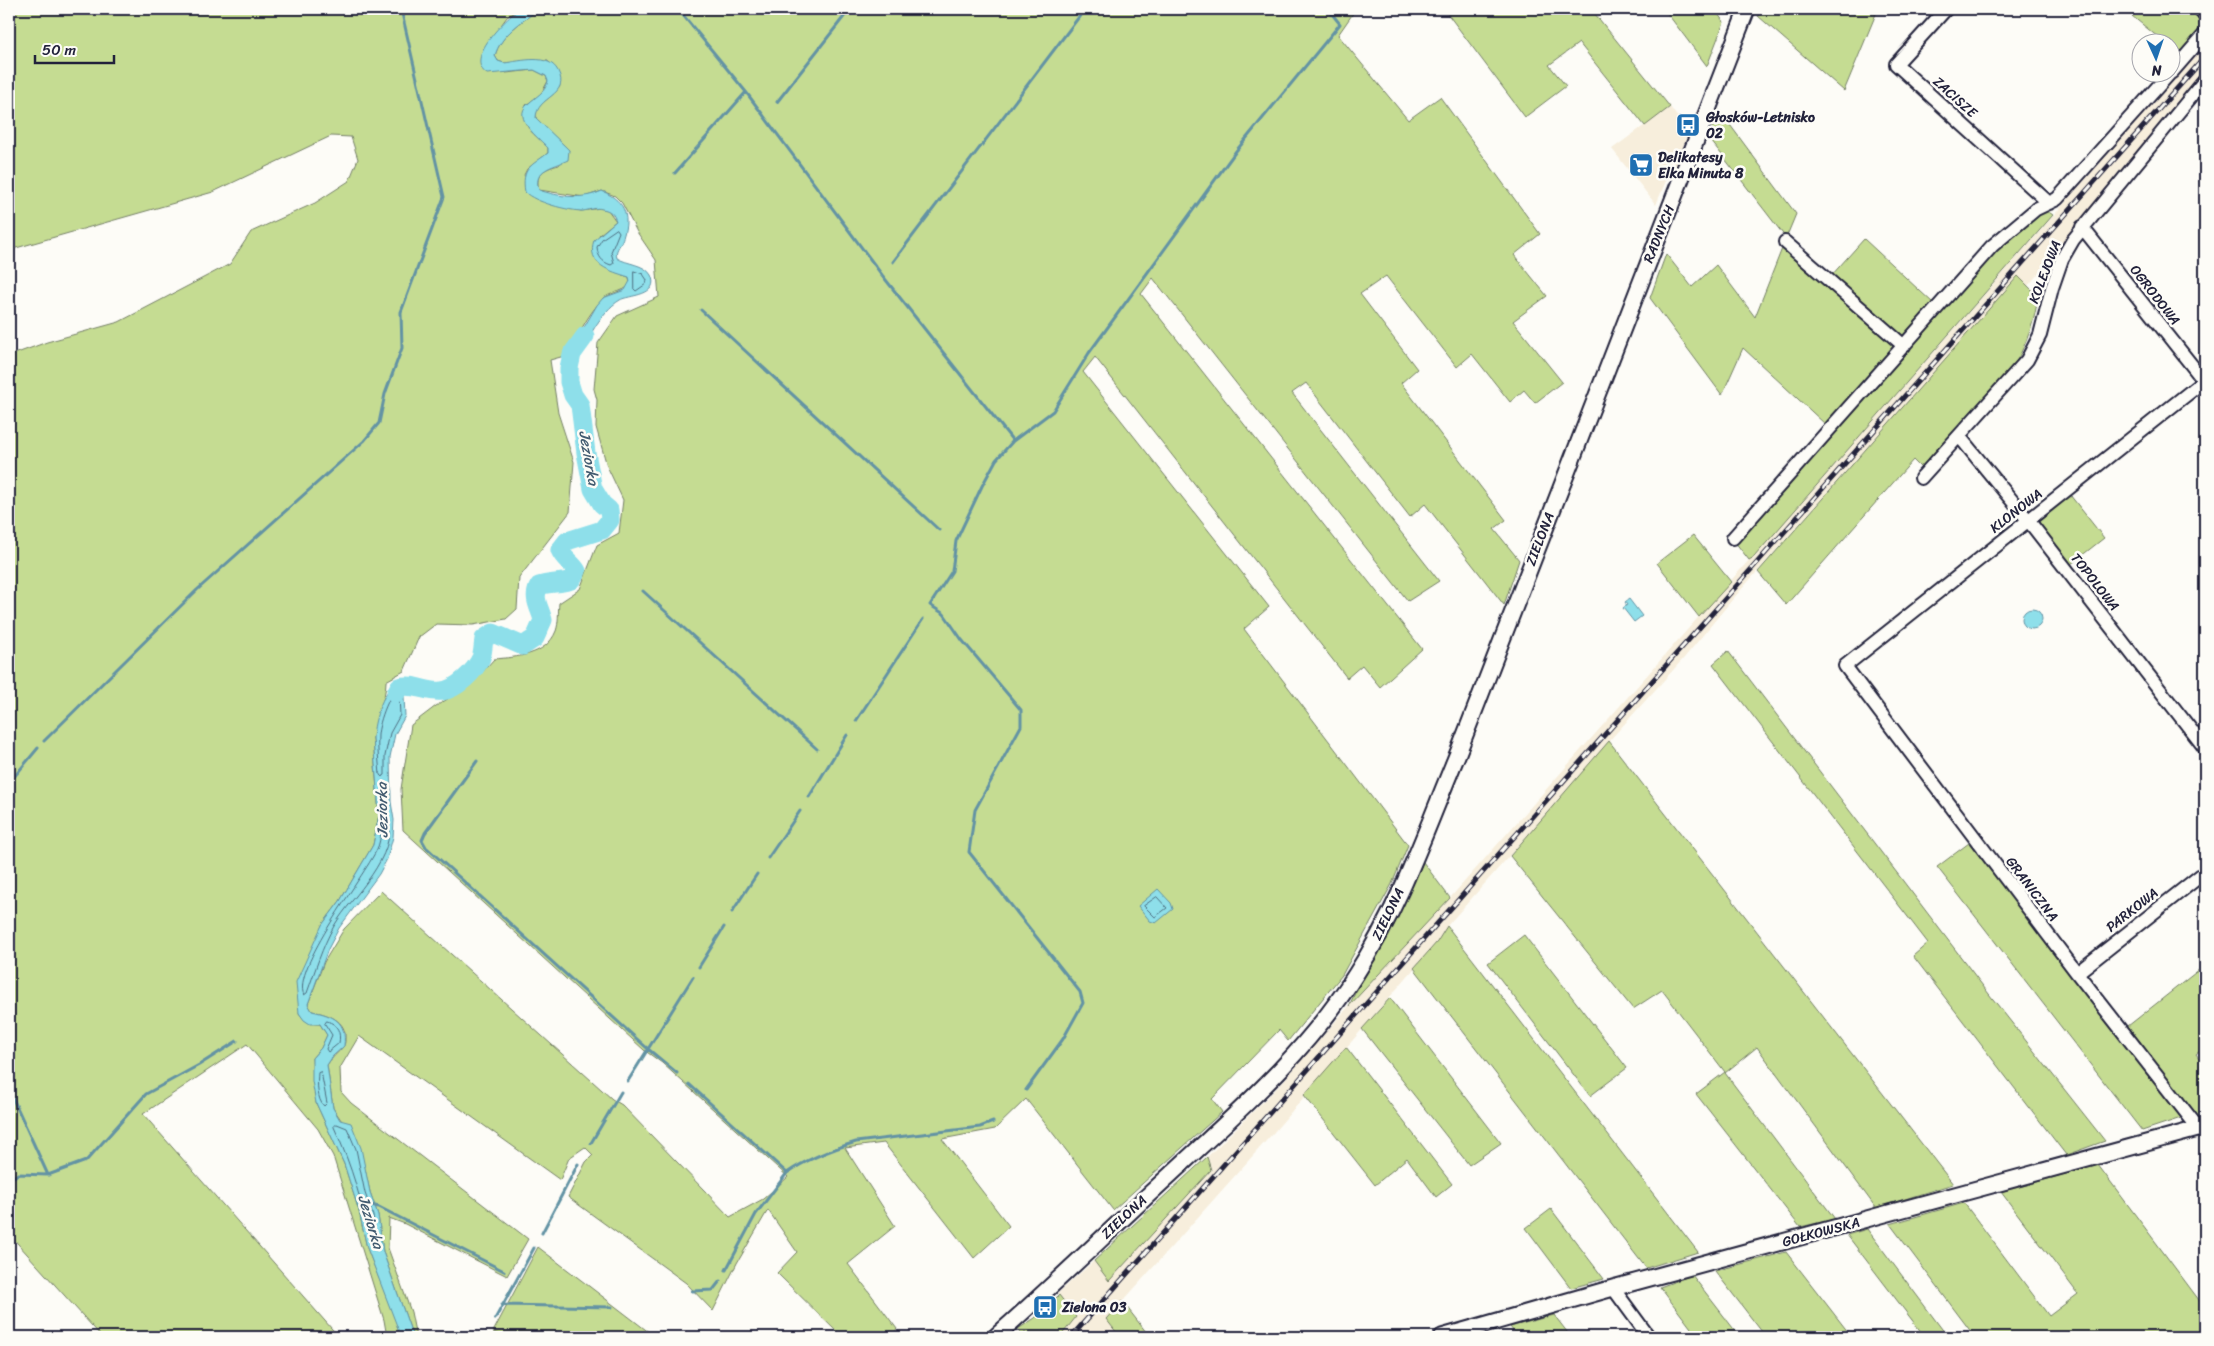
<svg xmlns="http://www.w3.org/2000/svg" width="2214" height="1346" font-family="Sriracha,sans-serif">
<rect width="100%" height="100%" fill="#fdfcf7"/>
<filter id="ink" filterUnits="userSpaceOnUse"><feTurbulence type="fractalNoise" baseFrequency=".02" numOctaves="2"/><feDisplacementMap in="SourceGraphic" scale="10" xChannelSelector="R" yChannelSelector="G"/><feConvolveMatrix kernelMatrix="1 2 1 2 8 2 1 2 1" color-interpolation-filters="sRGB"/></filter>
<g filter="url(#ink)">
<path fill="#f7eedc" d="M 2205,43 L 2205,74 L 2028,286 L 2018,277 L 1732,600 L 1684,658 L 1609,741 L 1561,798 L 1447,926 L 1437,942 L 1274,1132 L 1107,1319 L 1118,1333 L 1110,1337 L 1060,1337 L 1076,1317 L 1057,1294 L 1094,1261 L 1109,1280 L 1211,1170 L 1207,1157 L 1279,1086 L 1349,1006 L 1450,898 L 1749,560 L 1754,557 Z
M 1670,107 L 1685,127 L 1683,133 L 1686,139 L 1682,150 L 1678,149 L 1677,152 L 1681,153 L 1676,167 L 1672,166 L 1656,205 L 1612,149 Z"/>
<path fill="#c5dc92" stroke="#747f66" d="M 9,9 L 520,9 L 507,17 L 486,46 L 506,73 L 534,70 L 546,76 L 548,81 L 541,94 L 526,105 C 522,131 533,131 548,148 L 548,153 L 527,169 L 524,175 L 538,200 L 581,211 L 600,208 L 608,210 L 616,221 L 599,235 L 622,275 L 629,277 L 630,285 C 622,293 609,292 602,300 C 587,315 578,336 568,355 L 550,360 L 558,413 L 574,462 L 570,512 L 519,578 L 517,609 L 506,619 L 473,625 L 436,624 L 419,637 L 404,671 L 386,681 C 386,701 375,718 373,738 L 379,815 L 373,845 L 340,901 L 322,925 L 299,1013 C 305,1021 309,1024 320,1024 L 327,1035 L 321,1048 L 312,1058 L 316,1103 L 344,1164 L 359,1211 L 367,1248 L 398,1326 L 400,1337 L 387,1337 L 384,1320 L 333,1156 L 318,1129 L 247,1044 L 143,1114 L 339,1337 L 102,1337 L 9,1234 L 9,356 L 47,342 L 119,322 L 230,264 L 251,232 L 315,203 L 349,181 L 358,159 L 351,137 L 331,136 L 213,192 L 9,250 Z
M 539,9 L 1356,9 L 1338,35 L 1408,120 L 1440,97 L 1540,234 L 1514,255 L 1547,296 L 1513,321 L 1562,382 L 1535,403 L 1524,390 L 1510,402 L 1472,354 L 1457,367 L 1386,276 L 1360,294 L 1417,369 L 1401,383 L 1506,520 L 1494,529 L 1519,560 L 1504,605 L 1425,504 L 1410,517 L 1306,383 L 1292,393 L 1439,581 L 1408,601 L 1153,278 L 1141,294 L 1422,649 L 1380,687 L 1362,665 L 1347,678 L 1095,357 L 1083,372 L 1269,607 L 1244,629 L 1408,845 L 1392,884 L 1342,975 L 1288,1041 L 1279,1030 L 1212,1099 L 1222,1112 L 1113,1210 L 1026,1099 L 995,1129 L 942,1139 L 1009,1226 L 974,1258 L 884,1143 L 845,1148 L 895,1226 L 848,1264 L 897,1329 L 890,1337 L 842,1337 L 777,1273 L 797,1252 L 768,1210 L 737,1263 L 713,1311 L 686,1283 L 568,1197 L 586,1162 L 593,1155 L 585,1147 L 569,1158 L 560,1180 L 359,1036 L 340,1068 L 341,1092 L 351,1103 L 528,1239 L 507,1276 L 405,1224 L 389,1218 L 388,1248 L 411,1312 L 416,1337 L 413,1337 L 383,1252 L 378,1215 L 370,1192 L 360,1148 L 333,1108 L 327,1065 C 331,1058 338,1053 343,1047 C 345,1044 345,1042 345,1039 C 347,1020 327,1014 312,1011 L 308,1004 L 324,962 L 344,929 L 381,891 L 612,1099 L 622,1105 L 730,1217 L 763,1199 L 788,1177 L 662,1063 L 644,1050 L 403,830 L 401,789 L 411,725 L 436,706 L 471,685 L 494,659 C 517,657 546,656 556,631 C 559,623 558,612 559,603 L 580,589 L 597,545 L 619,533 L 623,500 L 607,466 L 596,427 L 597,400 L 594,389 L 598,343 L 617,316 L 659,297 L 656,260 L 637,232 L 622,203 L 615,196 L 602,191 L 584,197 L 539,190 C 534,173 546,168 559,165 L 569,150 L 536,119 L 536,110 C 543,101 553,96 560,86 L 548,61 L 504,63 L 498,61 L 495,56 C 500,35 523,21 539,9 Z
M 1444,9 L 1591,9 L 1670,107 L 1645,126 L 1579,43 L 1549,65 L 1566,86 L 1525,117 Z
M 1664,9 L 1714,9 L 1724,22 L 1707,66 Z
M 1761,9 L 1878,9 L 1844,91 L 1758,16 Z
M 2139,9 L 2190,9 L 2204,26 L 2178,55 L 2172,49 L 2172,42 L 2164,42 L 2132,16 Z
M 1719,110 L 1796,214 L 1786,238 L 1708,137 Z
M 2046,210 L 2053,215 L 1754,557 L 1749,560 L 1735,542 L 2017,227 Z
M 1864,239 L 1933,303 L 1902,339 L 1831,276 Z
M 1783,246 L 1895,346 L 1825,424 L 1743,348 L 1722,395 L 1650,298 L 1666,254 L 1692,287 L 1716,265 L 1755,317 Z
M 2018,276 L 2038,296 C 2035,321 2027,342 2015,364 L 1922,469 L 1913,460 L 1786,605 L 1758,572 Z
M 2070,495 L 2104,538 L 2071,564 L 2037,522 Z
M 1693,535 L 1731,582 L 1699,617 L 1657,563 Z
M 1728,651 L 1989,994 L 2105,1141 L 2066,1155 L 1913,956 L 1928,943 L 1713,664 Z
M 1609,741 L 1953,1184 L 1876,1208 L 1757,1047 L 1725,1073 L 1835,1219 L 1800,1227 L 1696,1094 L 1725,1072 L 1662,990 L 1633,1009 L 1510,856 Z
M 1969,843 L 2184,1117 L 2142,1131 L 1937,867 Z
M 1423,862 L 1450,898 L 1349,1006 L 1355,993 L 1389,936 Z
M 1447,926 L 1474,961 L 1698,1252 L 1646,1268 L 1414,968 L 1437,942 Z
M 1524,935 L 1627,1068 L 1590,1096 L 1488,963 Z
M 2205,965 L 2205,1047 L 2196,1054 L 2205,1066 L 2205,1117 L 2199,1119 L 2128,1026 Z
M 1390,998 L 1501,1143 L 1469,1165 L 1362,1029 Z
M 1346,1047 L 1452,1184 L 1436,1197 L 1407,1158 L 1375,1185 L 1304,1095 Z
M 1207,1157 L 1211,1170 L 1109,1281 L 1094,1261 Z
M 2098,1165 L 2205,1308 L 2205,1337 L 1975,1337 L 1890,1224 L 1964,1203 L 2049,1316 L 2078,1294 L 2001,1192 Z
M 1551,1209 L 1604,1279 L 1571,1288 L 1526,1228 Z
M 1867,1229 L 1948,1337 L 1925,1337 L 1847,1235 Z
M 538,1247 L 650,1333 L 594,1337 L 505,1337 L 493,1332 Z
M 1786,1252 L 1852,1337 L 1766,1337 L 1715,1271 Z
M 1692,1275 L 1740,1337 L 1696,1337 L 1697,1336 L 1660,1287 Z
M 1059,1295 L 1076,1317 L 1060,1337 L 1025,1337 L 1028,1335 L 1025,1332 L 1022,1335 L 1018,1329 L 1035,1318 Z
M 1122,1301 L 1150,1337 L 1110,1337 L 1117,1333 L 1106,1319 Z
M 1554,1315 L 1571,1337 L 1518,1337 L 1510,1327 Z"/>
<path fill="#8edfea" stroke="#6393a4" d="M 520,9 L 539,9 C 523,21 500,35 495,56 L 498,61 L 504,63 C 521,61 549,53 558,71 C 571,96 536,96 536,118 L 569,150 L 568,160 C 554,167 532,169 539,190 C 560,197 582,200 602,191 C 627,202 631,218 621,243 C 618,248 615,252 617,258 C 626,264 645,264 651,275 C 661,296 628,295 620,300 C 600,312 587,341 577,360 L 568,355 L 597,305 L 603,298 L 625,290 L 630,281 L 629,277 C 610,271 586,265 594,240 L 616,221 C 614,214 610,210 602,209 C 596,207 590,210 583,211 C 569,211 534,202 525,192 C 521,168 531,166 548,153 L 548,148 C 540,139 511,118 528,104 C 536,96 545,93 548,81 L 546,76 L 534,70 L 487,74 C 463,59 506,18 520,9 Z
M 1629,599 L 1642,616 L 1634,622 L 1623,608 L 1627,605 L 1625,602 Z
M2022 619a10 10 0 1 1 20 0a10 10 0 1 1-20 0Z
M 401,679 L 418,679 L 416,692 L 408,692 L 404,696 L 405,716 L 395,734 L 390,757 L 391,802 L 394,820 L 393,837 L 387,859 L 379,874 L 339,928 L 328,949 L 308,1004 L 312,1011 C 334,1016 347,1021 344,1046 L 333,1056 L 327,1065 L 333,1108 L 340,1120 L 351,1123 L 361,1148 L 370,1192 L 378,1215 L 383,1252 L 413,1337 L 400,1337 L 397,1326 L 367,1248 L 359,1211 L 344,1164 L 316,1103 L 312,1081 L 312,1058 L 321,1048 L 327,1035 L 320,1024 L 310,1024 L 304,1020 L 299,1013 L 296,982 L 322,925 L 340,901 L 373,845 L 379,815 L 373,738 C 374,719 383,688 401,679 Z
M 1158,889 L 1171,903 L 1173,909 L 1156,923 L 1150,921 L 1138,906 Z"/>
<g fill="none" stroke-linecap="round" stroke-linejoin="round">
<path stroke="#4d6e81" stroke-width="1" d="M 617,229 L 619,232 L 611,252 L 614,263 L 611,265 C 602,262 598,257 597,247 L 602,239 Z
M 634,271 L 643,274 L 647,280 L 646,284 L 636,291 L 634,289 Z
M 403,684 L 404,687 L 399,696 L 400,715 L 390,733 L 385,756 L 385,775 L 382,777 L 380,775 C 379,762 377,748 378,735 C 379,722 390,688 403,684 Z
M 385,816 L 388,816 C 398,858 353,894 334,926 C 322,947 315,971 307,993 L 304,995 C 291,969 364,877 377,849 C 382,839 380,825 385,816 Z
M 1157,897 L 1167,908 L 1155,917 L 1144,906 Z
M 327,1021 C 338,1024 341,1033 339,1043 L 328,1052 L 326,1049 L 332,1035 L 325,1024 Z
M 321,1072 L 327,1103 L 324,1106 C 317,1100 317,1083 318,1073 Z
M 337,1124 L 347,1128 L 356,1149 L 365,1193 L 373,1216 L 377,1248 L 376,1251 L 372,1247 C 363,1206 352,1166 334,1127 Z"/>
<path stroke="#6393a4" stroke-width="3" d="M 678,9 L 746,92
M 777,102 L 850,9
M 675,173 L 746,92 L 882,275 L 1013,441 L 996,460 L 982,486 L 956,541 L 952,571 L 930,605 L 944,614 L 962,640 L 1021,710 L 1021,726 L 975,810 L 969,852 L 1080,992 L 1083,1003 L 1063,1039 L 1026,1090
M 893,262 L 1085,9
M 701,310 L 939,530
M 1013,441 L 1053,411 L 1089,353 L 1236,151 L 1340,24 L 1328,9
M 643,591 L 817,749
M 856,721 L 923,619
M 44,741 L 197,590 L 364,441 L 379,423 L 385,394 L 402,348 L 401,312 L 444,197 L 401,9
M 477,761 L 425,833 L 422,840 L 426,847 L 648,1049 L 677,1073
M 9,783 L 38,748
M 809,797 L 847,735
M 768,858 L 800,811
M 732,912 L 757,874
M 699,967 L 724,927
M 628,1081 L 693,977
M 689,1084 L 787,1173 C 807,1159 833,1149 856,1142 L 980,1127 L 993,1122
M 9,1090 L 48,1175
M 591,1143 L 621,1092
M 9,1180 L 18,1174 L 48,1175 L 86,1161 L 146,1094 L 199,1065 L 237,1041
M 371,1205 L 379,1207 L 504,1271
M 542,1233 L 578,1164
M 726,1270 L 756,1214 L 787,1173
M 692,1291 L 713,1290 L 720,1281
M 502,1305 L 612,1307
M 495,1319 L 534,1248
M 485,1337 L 486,1336"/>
<path stroke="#8edfea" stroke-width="19" d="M 396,693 L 399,687 C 414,683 427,693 442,691 C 457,689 475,671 481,658 C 483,653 483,645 484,639 L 493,633 L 523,646 L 535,638 L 543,620 C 540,608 532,598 539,586 C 550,582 560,584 571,580 L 577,571 C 572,562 564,560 560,550 L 567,541 L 602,530 L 610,520 L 609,510 L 602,504 L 593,489 L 586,453 L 580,405 L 573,395 L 569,382 L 569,368 L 572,354 L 585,336"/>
<defs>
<path id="minor" d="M 1946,9 L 1896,64 L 2049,203
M 2200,9 L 2205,15
M 2172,72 L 2205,34
M 2082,227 L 2205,382
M 1785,242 L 1904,346
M 1959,436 L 2028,520 L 2205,748
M 1921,478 L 2027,360 L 2040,335 L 2052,288 L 2062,259 L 2073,240 L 2205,80
M 1733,538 L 1992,246 L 2036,209 L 2057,199 L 2171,72
M 2077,973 L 2205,872
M 2199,1129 L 2077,973 L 1845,666 L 2205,380
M 1613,1288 L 1649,1337"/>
<path id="tertiary" d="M 995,1337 C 1055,1284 1112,1228 1171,1174 C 1238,1112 1307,1052 1356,974 C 1400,906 1427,827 1458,753 L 1747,9
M 1442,1337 L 1613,1288 L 2205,1127"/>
</defs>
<use href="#minor" stroke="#22223b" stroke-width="16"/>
<use href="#tertiary" stroke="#22223b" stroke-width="19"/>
<use href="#minor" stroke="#fdfcf7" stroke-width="12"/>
<use href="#tertiary" stroke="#fdfcf7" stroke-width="15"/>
<defs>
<path id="rail" d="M 1071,1337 L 2205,57"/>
</defs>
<use href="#rail" stroke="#22223b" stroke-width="5"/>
<use href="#rail" stroke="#fdfcf7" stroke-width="3" stroke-dasharray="9" stroke-linecap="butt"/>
</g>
</g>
<defs>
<symbol id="bus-square" viewBox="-11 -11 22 22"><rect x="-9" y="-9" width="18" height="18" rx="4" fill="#1f6fb2" stroke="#fdfcf7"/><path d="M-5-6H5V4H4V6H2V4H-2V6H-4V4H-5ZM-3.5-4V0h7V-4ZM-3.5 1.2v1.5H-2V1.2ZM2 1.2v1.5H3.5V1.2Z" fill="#fff"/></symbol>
<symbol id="supermarket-square" viewBox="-11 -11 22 22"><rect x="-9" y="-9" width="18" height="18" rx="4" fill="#1f6fb2" stroke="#fdfcf7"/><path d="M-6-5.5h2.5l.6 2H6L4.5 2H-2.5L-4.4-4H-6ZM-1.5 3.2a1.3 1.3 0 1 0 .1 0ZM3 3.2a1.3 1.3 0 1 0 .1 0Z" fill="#fff"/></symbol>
</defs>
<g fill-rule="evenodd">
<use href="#bus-square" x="1674" y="111" width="28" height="28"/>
<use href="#supermarket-square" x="1627" y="151" width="28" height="28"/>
<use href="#bus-square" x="1031" y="1293" width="28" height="28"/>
</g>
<g text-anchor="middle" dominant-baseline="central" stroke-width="5" stroke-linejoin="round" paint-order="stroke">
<g font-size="14" fill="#22223b" stroke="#fdfcf7">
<text transform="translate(1955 97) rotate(42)">ZACISZE</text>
<text transform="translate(1659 234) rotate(-68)">RADNYCH</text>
<text transform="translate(2045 272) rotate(-69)">KOLEJOWA</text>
<text transform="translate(2155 295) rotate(52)">OGRODOWA</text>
<text transform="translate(2016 511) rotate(-38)">KLONOWA</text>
<text transform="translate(1540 539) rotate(-69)">ZIELONA</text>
<text transform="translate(2095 582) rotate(52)">TOPOLOWA</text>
<text transform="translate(2032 889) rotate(53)">GRANICZNA</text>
<text transform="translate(2132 910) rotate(-38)">PARKOWA</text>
<text transform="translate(1388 914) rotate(-64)">ZIELONA</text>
<text transform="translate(1124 1217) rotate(-43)">ZIELONA</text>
<text transform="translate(1821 1232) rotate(-15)">GOŁKOWSKA</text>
</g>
<g font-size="14" font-weight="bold" fill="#22223b" stroke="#fdfcf7" text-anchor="start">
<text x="1706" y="117">Głosków-Letnisko<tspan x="1706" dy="16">02</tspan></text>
<text x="1658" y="157">Delikatesy<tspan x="1658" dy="16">Elka Minuta 8</tspan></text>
<text x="1062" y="1307">Zielona 03</text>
</g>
<g font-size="15" font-style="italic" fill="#425b70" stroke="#fdfcf7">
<text transform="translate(589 458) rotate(80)">Jeziorka</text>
<text transform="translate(382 810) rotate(-91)">Jeziorka</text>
<text transform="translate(371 1222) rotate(73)">Jeziorka</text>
</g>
</g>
<rect width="2214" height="1346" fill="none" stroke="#fdfcf7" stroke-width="30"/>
<rect x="15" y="15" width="2184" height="1316" fill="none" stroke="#22223b" stroke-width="2" filter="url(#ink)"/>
<g transform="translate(2156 58) rotate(177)"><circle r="24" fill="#fdfcf7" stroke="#a5a5ac"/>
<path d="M0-4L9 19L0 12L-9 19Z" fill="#1f6fb2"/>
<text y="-8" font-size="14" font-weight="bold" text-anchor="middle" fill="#22223b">N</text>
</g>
<path d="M35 55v8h79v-8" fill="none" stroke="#22223b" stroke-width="2.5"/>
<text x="42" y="55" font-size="15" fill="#22223b" stroke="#fdfcf7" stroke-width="4" paint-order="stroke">50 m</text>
</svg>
